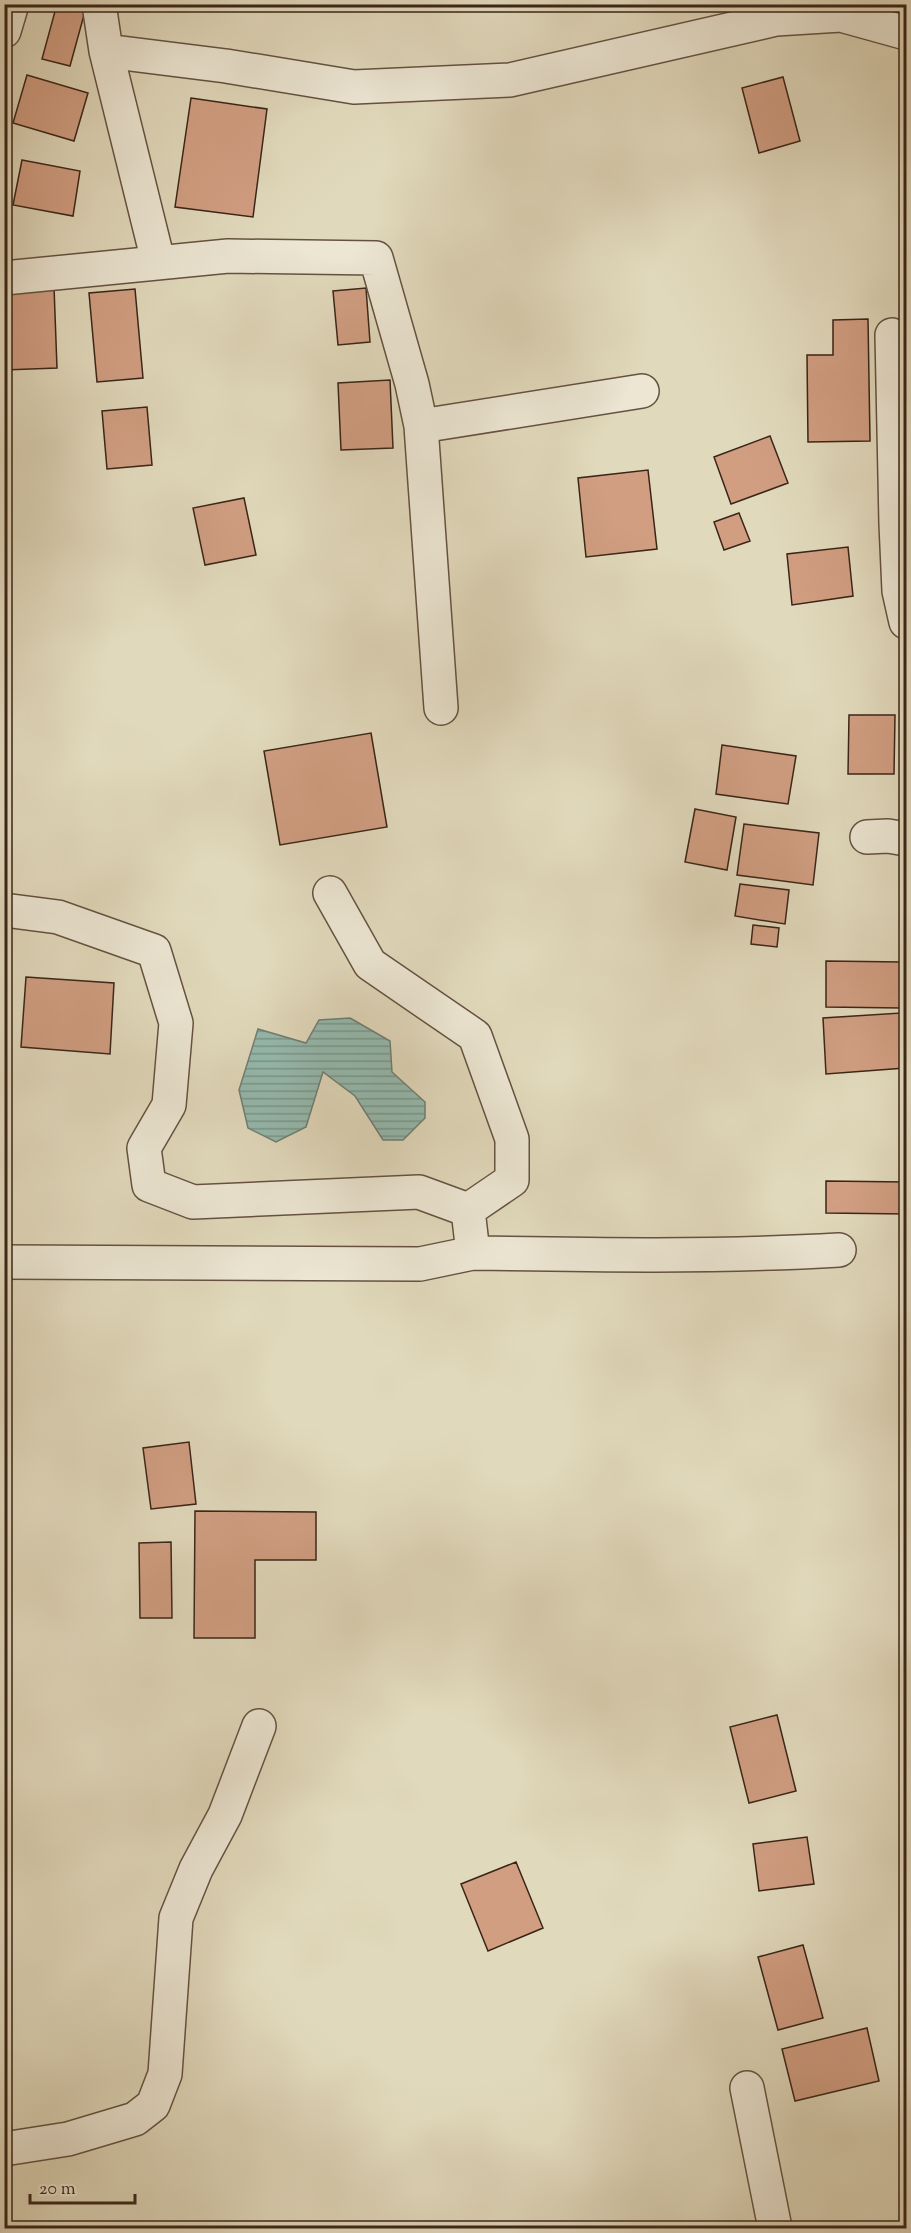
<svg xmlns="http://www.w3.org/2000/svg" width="911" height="2233" font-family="'Sorts Mill Goudy',serif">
<defs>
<pattern id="water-rules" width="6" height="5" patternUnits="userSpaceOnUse" patternTransform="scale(1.5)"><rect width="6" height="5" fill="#94baaf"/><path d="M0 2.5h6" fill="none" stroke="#7a978d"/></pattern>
</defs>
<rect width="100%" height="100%" fill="#e1d9bc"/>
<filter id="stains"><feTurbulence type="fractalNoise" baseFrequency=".00333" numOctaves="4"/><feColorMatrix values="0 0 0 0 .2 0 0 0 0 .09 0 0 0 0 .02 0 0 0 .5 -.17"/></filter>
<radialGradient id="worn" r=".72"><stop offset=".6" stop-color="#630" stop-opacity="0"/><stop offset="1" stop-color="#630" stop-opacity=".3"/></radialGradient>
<path fill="url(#water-rules)" stroke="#707e73" stroke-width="1.5" d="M 350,1018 L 390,1041 L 392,1072 L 425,1102 L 425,1118 L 403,1140 L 383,1140 L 355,1096 L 323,1072 L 306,1127 L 276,1142 L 248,1128 L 239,1090 L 258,1029 L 306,1043 L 319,1020 Z"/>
<path fill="#d19e82" stroke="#3a2518" stroke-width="1.5" d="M 57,4 L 87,4 L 70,66 L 42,59 Z
M 27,75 L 88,93 L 74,141 L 13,123 Z
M 783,77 L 800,141 L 759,153 L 742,88 Z
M 191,98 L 267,109 L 253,217 L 175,207 Z
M 22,160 L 80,171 L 73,216 L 13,205 Z
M 54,287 L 57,368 L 4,370 L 4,288 Z
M 366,288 L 370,342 L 338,345 L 333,291 Z
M 135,289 L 143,378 L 97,382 L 89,293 Z
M 868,319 L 870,441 L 808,442 L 807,355 L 833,355 L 833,320 Z
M 390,380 L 393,448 L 341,450 L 338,383 Z
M 147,407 L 152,465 L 107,469 L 102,411 Z
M 770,436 L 788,483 L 731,504 L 714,457 Z
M 648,470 L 657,549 L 586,557 L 578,478 Z
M 244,498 L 256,555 L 205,565 L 193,508 Z
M 739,513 L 750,541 L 724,550 L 714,522 Z
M 848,547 L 853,596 L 792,605 L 787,554 Z
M 849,715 L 895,715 L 894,774 L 848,774 Z
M 371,733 L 387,827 L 280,845 L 264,751 Z
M 722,745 L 796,756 L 788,804 L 716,794 Z
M 695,809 L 736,817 L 727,870 L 685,862 Z
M 744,824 L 819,833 L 813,885 L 737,875 Z
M 740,884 L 789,890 L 785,924 L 735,916 Z
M 753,925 L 779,928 L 777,947 L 751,944 Z
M 826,961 L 902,962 L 901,1008 L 826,1007 Z
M 26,977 L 114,983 L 110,1054 L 21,1047 Z
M 901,1013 L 905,1068 L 826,1074 L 823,1018 Z
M 826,1181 L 906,1182 L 906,1214 L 826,1213 Z
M 189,1442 L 196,1504 L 151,1509 L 143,1448 Z
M 195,1511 L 316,1512 L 316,1560 L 255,1560 L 255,1638 L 194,1638 Z
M 171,1542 L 172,1618 L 140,1618 L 139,1543 Z
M 777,1715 L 796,1791 L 749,1803 L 730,1727 Z
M 807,1837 L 814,1884 L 759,1891 L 753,1844 Z
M 516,1862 L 543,1928 L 488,1951 L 461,1884 Z
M 803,1945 L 823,2018 L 778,2030 L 758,1957 Z
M 867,2028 L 879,2081 L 795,2101 L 782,2049 Z"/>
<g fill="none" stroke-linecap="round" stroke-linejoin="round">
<defs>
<path id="minor" d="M 99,4 L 106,51 L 158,261
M 4,31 L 12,4
M 106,51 L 226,66 L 354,87 L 510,80 L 776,19 L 841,15 L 906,33
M 4,278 L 228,256 L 376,258 L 412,384 L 421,426 L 441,708
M 892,335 L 896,524 L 899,591 L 906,622
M 421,426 L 642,391
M 867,837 L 888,836 L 906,839
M 330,893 L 370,964 L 475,1036 L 512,1139 L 512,1180 L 468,1210
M 4,910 L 58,917 L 154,951 L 176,1023 L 169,1105 L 144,1148 L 149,1185 L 193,1202 L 419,1192 L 468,1210
M 473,1253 C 595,1255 717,1257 839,1250
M 4,1262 L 420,1264 L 473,1253 L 468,1210
M 747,2088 L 775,2228
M 4,2149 L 68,2139 L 135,2119 L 153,2105 L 165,2074 L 176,1918 L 196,1869 L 225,1815 L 259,1726"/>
</defs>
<use href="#minor" stroke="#645241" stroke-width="36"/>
<use href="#minor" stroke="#ece6d3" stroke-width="33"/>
</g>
<rect width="911" height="2233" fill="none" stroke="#e1d9bc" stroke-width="24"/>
<rect x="6" y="6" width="899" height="2221" fill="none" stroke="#3a2518" stroke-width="3"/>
<rect x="12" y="12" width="887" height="2209" fill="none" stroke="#3a2518" stroke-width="1.5"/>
<path d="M30 2194v9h105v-9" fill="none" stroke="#3a2518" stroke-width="3"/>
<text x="39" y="2194" font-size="18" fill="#3a2518" stroke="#ece6d3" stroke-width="4.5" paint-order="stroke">20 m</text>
<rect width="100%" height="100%" filter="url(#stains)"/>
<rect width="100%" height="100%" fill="url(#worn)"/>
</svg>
